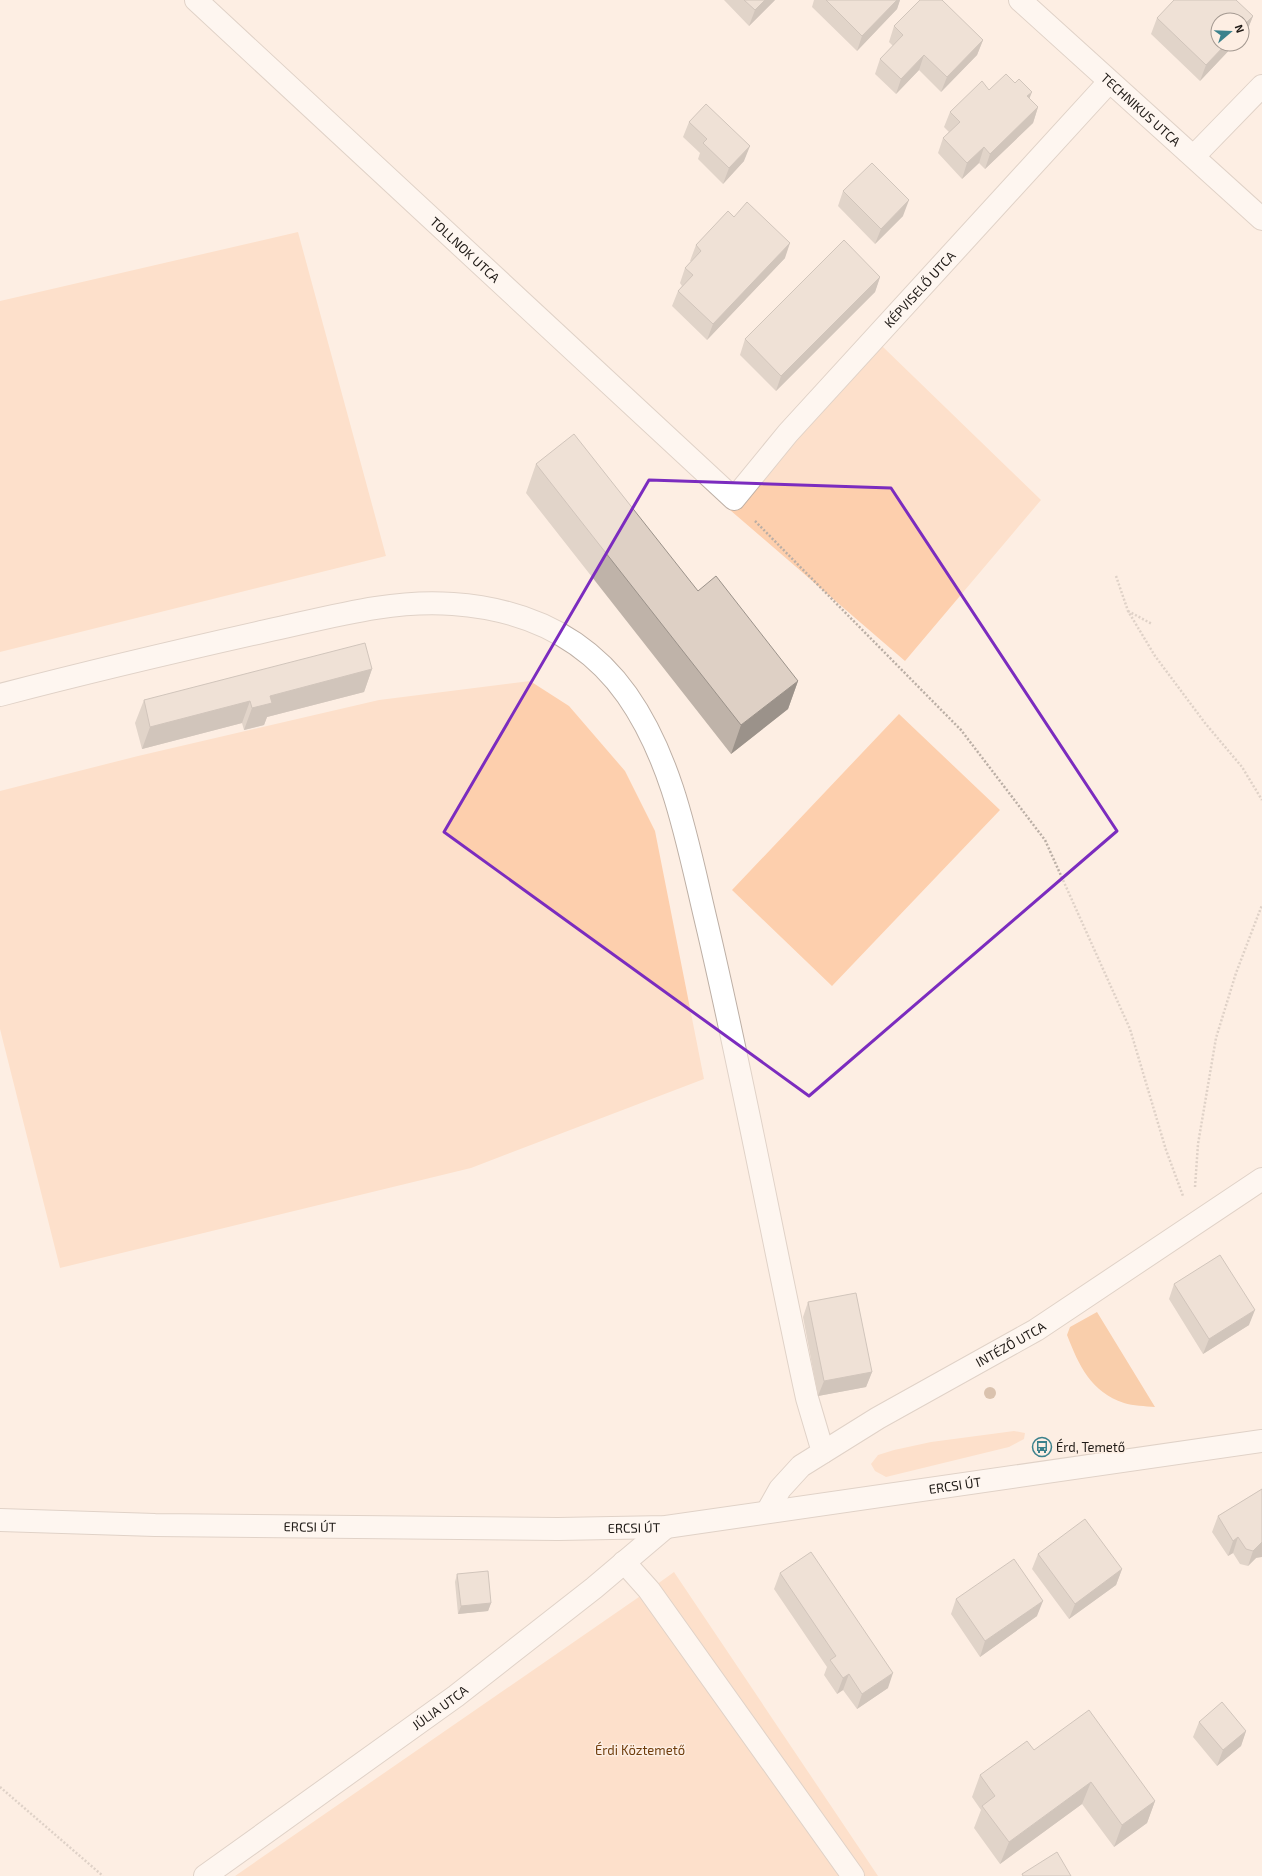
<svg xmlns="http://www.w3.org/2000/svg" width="1262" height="1876" font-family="'Exo 2',sans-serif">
<rect width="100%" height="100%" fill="#fdeee3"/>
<path fill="#fdcfad" d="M 298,232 L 386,556 L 0,652 L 0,301 Z
M 882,346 L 1041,500 L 905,661 L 730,510 Z
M 530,681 L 569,706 L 625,771 L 655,831 L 704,1079 L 471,1168 L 60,1268 L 0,1029 L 0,791 L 138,756 L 379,700 Z
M 899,714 L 1000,810 L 832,986 L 732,890 Z
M 1014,1431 L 1025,1433 L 1024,1439 L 1009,1447 L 886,1477 L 875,1471 L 871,1464 L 878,1455 L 894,1450 L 931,1442 Z
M 674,1572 L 878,1876 L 235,1876 L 649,1590 Z"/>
<path fill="#f4a667" d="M 1097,1312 L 1155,1407 C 1145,1406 1133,1406 1124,1403 C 1091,1392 1079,1366 1067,1335 L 1070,1327 Z"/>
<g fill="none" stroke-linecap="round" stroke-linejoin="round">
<defs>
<g id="minor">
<path id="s1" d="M 196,0 L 734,499 L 788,433 L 1109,82"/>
<path id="s2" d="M 1020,0 L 1262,219"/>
<path d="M 1194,156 L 1262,86"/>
<path d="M 0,695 C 88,672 177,651 266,631 C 327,618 390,599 453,604 C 523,609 585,636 627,695 C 674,762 688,846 707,925 C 744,1082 773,1241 807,1398 L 823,1452"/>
<path id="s3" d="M 767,1512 L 780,1489 L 801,1466 L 878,1418 L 1036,1330 L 1262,1179"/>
<path d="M 624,1562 L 649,1590 L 853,1876"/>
<path id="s4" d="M 205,1876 L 456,1696 L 594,1588 L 666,1527"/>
</g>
<g id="major">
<path id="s5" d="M 0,1520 L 155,1525 L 558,1529 L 666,1527 L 1262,1441"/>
</g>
</defs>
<use href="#minor" stroke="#bdafa5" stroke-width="24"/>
<use href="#major" stroke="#bdafa5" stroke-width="24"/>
<path stroke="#baaea5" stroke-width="2.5" stroke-dasharray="2 2" stroke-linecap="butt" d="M 755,521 L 961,730 L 1045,840 L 1130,1029 L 1166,1150 L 1183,1196
M 1116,576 L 1128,611 L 1155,656 L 1205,723 L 1242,767 L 1262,800
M 1128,611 L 1152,624
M 1195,1187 L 1198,1144 L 1216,1038 L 1236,973 L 1262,905
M 0,1787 L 103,1876"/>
<use href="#minor" stroke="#fff" stroke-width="22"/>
<use href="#major" stroke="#fff" stroke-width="22"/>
</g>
<circle fill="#af8d6d" cx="990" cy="1393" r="6"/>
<path fill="#bfb3a9" d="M 724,0 L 775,0 L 749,26 Z
M 814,0 L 900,0 L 897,9 L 857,51 L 812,7 Z
M 1253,16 L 1247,31 L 1242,36 L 1242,20 L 1218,44 L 1235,44 L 1200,81 L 1151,34 L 1157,18 Z
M 894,26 L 983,40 L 977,55 L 941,92 L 919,70 L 896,94 L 875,74 L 880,59 L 893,46 L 889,42 Z
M 989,90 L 1029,98 L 1038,107 L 1033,123 L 985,169 L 979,163 L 962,179 L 938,153 L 943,138 L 949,132 L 944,127 L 950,112 Z
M 689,122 L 744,161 L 723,184 L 698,159 L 700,153 L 683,137 Z
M 843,191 L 903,216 L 875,244 L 838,206 Z
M 734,217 L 785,258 L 707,340 L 672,306 L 678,291 L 682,286 L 680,283 L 685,268 L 691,261 L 690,261 L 696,245 Z
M 880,277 L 875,292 L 776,391 L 740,355 L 745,339 Z
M 536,464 L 798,681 L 788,709 L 731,754 L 526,493 Z
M 372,669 L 364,692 L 267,717 L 264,725 L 244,730 L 242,723 L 142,749 L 135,723 L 144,700 Z
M 1174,1284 L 1249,1325 L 1203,1354 L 1169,1299 Z
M 808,1302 L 872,1372 L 866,1387 L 818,1396 L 803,1317 Z
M 1262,1489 L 1256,1558 L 1248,1566 L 1240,1564 L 1233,1553 L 1228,1556 L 1212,1532 L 1218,1516 Z
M 1038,1554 L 1122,1569 L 1116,1585 L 1069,1619 L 1032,1569 Z
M 780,1573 L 888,1688 L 857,1709 L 843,1690 L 837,1694 L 824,1675 L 827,1667 L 774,1589 Z
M 457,1574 L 491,1603 L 488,1611 L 458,1614 L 455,1582 Z
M 956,1599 L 1037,1616 L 980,1657 L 951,1614 Z
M 1199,1722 L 1246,1731 L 1241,1746 L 1217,1766 L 1193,1737 Z
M 1034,1750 L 1155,1801 L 1147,1823 L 1114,1847 L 1082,1804 L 1000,1864 L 974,1828 L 981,1810 L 972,1797 L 980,1775 Z"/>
<path fill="#9b928a" d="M 765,0 L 775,0 L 749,26 L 755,10 Z
M 897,0 L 900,0 L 897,9 L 857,51 L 862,36 Z
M 1253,16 L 1247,31 L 1242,36 L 1242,27 Z
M 983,40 L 977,55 L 941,92 L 947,77 Z
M 1226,44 L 1235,44 L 1200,81 L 1206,65 Z
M 924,55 L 919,70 L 896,94 L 901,79 Z
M 1032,92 L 1026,107 L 1027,96 Z
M 1038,107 L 1033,123 L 985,169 L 990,154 Z
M 750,146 L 744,161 L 723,184 L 729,168 Z
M 984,147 L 979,163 L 962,179 L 967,163 Z
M 909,200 L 903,216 L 875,244 L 881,229 Z
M 790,243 L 785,258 L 707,340 L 713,324 Z
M 880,277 L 875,292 L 776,391 L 781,376 Z
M 372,669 L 364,692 L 267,717 L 264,725 L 244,730 L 252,708 L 270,696 Z
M 798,681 L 788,709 L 731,754 L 741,725 Z
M 250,701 L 242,723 L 142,749 L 150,727 Z
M 1255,1310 L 1249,1325 L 1203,1354 L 1209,1339 Z
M 872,1372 L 866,1387 L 818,1396 L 824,1381 Z
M 1238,1537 L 1233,1553 L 1228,1556 L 1233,1541 Z
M 1261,1542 L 1262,1542 L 1262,1557 L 1256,1558 L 1248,1566 L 1253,1551 Z
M 1122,1569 L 1116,1585 L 1069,1619 L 1075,1604 Z
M 1043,1601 L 1037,1616 L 980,1657 L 985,1641 Z
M 491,1603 L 488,1611 L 458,1614 L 461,1606 Z
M 893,1673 L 888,1688 L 857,1709 L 862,1694 Z
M 849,1674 L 843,1690 L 837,1694 L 843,1678 Z
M 1246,1731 L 1241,1746 L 1217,1766 L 1223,1750 Z
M 1091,1782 L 1082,1804 L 1000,1864 L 1009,1842 Z
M 1155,1801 L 1147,1823 L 1114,1847 L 1122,1825 Z"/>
<path fill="#ded0c5" stroke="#9b928a" d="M 744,0 L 765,0 L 755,10 Z
M 826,0 L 897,0 L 862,36 Z
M 920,0 L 942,0 L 983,40 L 947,77 L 924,55 L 901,79 L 880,59 L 903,35 L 894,26 Z
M 1174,0 L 1236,0 L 1253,16 L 1242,27 L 1242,20 L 1218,20 L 1218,44 L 1226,44 L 1206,65 L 1157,18 Z
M 1006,74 L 1015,83 L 1019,79 L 1032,92 L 1027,96 L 1038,107 L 990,154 L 984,147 L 967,163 L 943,138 L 960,122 L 950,112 L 982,81 L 989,90 Z
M 706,104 L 750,146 L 729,168 L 703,143 L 707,139 L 689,122 Z
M 872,163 L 909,200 L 881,229 L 843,191 Z
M 747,202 L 790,243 L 713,324 L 678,291 L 693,275 L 685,268 L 701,251 L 696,245 L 728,211 L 734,217 Z
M 844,240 L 880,277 L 781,376 L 745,339 Z
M 574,434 L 698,591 L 716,576 L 798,681 L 741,725 L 536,464 Z
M 365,643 L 372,669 L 270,696 L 272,703 L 252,708 L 250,701 L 150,727 L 144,700 Z
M 1220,1255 L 1255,1310 L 1209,1339 L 1174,1284 Z
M 856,1293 L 872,1372 L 824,1381 L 808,1302 Z
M 1262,1489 L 1262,1542 L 1253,1551 L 1246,1549 L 1238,1537 L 1233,1541 L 1218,1516 Z
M 1085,1519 L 1122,1569 L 1075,1604 L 1038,1554 Z
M 811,1552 L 893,1673 L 862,1694 L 849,1674 L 843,1678 L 830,1660 L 836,1656 L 780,1573 Z
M 1014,1559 L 1043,1601 L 985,1641 L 956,1599 Z
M 488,1571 L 491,1603 L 461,1606 L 457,1574 Z
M 1222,1702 L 1246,1731 L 1223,1750 L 1199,1722 Z
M 1089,1710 L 1155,1801 L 1122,1825 L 1091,1782 L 1009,1842 L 982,1806 L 995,1796 L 980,1775 L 1027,1741 L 1034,1750 Z
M 1057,1852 L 1071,1876 L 1023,1876 L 1022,1874 Z"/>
<path d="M0 0H1262V1876H0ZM 649,480 L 891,488 L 1117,831 L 809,1096 L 444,832 Z" fill="#fdeee3" fill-opacity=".55" fill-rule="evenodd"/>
<path fill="none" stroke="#7b2cbf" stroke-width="3" stroke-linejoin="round" d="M 649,480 L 891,488 L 1117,831 L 809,1096 L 444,832 Z"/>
<defs>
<symbol id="bus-ring" viewBox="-11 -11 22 22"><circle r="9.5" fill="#fdeee3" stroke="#3b818c" stroke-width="1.5"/><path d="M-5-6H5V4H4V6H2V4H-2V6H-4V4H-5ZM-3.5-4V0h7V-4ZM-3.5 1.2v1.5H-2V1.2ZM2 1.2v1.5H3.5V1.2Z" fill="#3b818c"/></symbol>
</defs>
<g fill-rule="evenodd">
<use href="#bus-ring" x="1031" y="1436" width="22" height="22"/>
</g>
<g text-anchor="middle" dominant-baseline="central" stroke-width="3" stroke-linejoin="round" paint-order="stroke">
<g font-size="13" fill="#1f1a16" stroke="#fdeee3">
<text stroke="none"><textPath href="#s2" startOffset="163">TECHNIKUS UTCA</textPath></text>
<text stroke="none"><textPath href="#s1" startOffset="367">TOLLNOK UTCA</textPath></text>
<text stroke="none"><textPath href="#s1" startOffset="1014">KÉPVISELŐ UTCA</textPath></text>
<text stroke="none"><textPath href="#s3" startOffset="300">INTÉZŐ UTCA</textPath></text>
<text stroke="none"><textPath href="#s5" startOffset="958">ERCSI ÚT</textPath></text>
<text stroke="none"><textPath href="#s5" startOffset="310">ERCSI ÚT</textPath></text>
<text stroke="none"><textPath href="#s5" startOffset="634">ERCSI ÚT</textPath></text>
<text stroke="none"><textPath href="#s4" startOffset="289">JÚLIA UTCA</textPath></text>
</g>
<g font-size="13" fill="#1f1a16" stroke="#fdeee3" text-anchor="start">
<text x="1056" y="1447">Érd, Temető</text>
</g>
<g font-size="13" fill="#6f3d0c" stroke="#fdeee3">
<text x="640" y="1750">Érdi Köztemető</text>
</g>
</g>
<g transform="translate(1230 32) rotate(71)"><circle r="19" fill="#fdeee3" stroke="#a49991"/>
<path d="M0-3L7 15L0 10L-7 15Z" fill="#3b818c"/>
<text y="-6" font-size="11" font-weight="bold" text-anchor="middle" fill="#1f1a16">N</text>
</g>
</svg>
